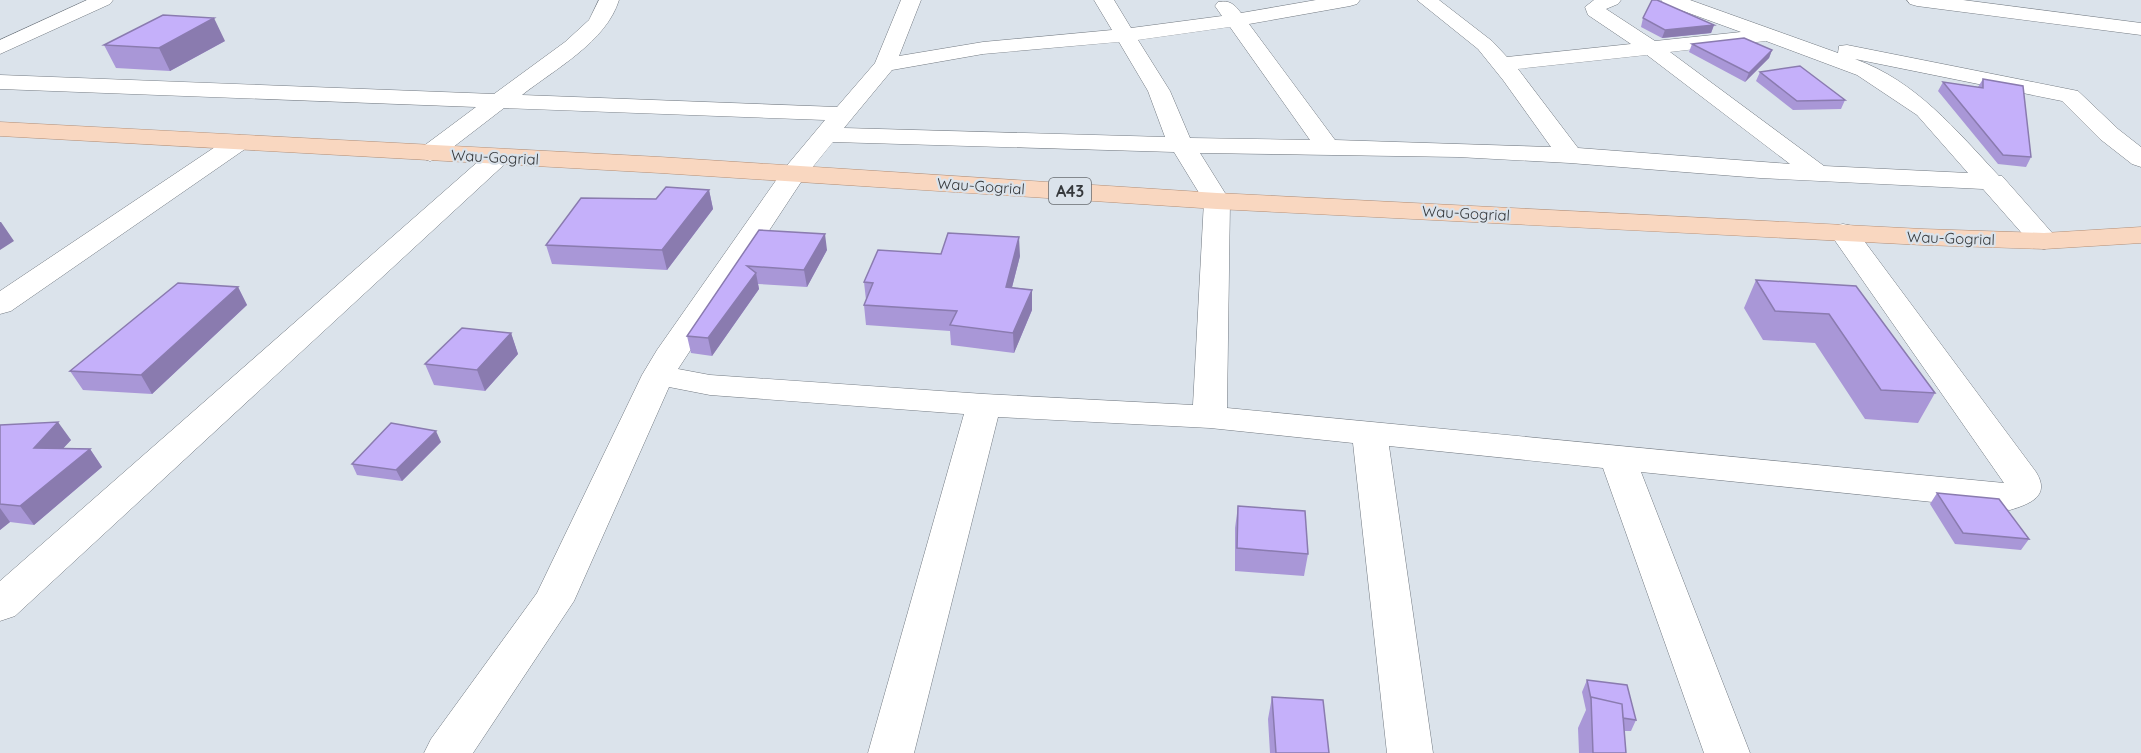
<svg xmlns="http://www.w3.org/2000/svg" width="2141" height="753" font-family="Quicksand,sans-serif">
<rect width="100%" height="100%" fill="#dbe3eb"/>
<g fill="none" stroke-linecap="round" stroke-linejoin="round">
<defs>
<path id="street" d="M 87,0 L 113,0 L 110,4 L 0,54 L 0,40 Z
M 599,0 L 619,0 C 606,42 555,69 522,95 L 837,107 L 875,63 L 901,0 L 921,0 L 899,56 L 983,42 L 1112,30 L 1094,0 L 1114,0 L 1131,28 L 1222,16 L 1215,6 L 1218,2 C 1230,0 1234,4 1241,13 L 1316,0 L 1360,0 L 1357,4 L 1350,6 L 1249,24 L 1335,140 L 1551,147 L 1503,80 L 1478,49 L 1417,0 L 1439,0 L 1492,41 L 1507,57 L 1631,44 L 1588,15 L 1585,7 L 1594,0 L 1621,0 L 1618,4 L 1606,9 L 1655,41 L 1741,32 L 1664,4 L 1661,0 L 1690,0 L 1838,53 L 1839,46 L 1847,45 L 2078,91 L 2118,129 L 2141,147 L 2141,167 L 2132,164 L 2100,139 L 2062,101 L 1855,59 C 1916,81 1956,130 1999,176 L 2002,176 L 2054,235 L 2058,241 L 2054,247 L 2044,249 L 2034,247 L 1983,189 L 1760,178 L 1570,163 L 1458,157 L 1200,153 L 1230,201 L 1227,408 L 2004,483 L 1829,232 L 1833,226 L 1843,224 L 1853,226 L 2036,472 C 2051,496 2030,504 2010,510 L 1641,472 L 1750,753 L 1704,753 L 1603,468 L 1389,446 L 1433,753 L 1387,753 L 1353,443 L 1210,428 L 998,417 L 914,753 L 868,753 L 964,414 L 710,395 L 669,387 L 574,601 L 473,753 L 424,753 L 431,739 L 537,593 L 642,375 L 657,350 L 784,169 L 825,120 L 504,108 L 439,158 L 430,161 L 421,158 L 417,153 L 421,148 L 476,107 L 0,89 L 0,75 L 494,94 L 565,42 L 589,20 ZM 1230,27 L 1310,140 L 1190,138 L 1170,91 L 1138,40 ZM 1766,41 L 1857,75 L 1917,115 L 1968,173 L 1824,166 L 1670,52 ZM 1119,42 L 1148,91 L 1165,137 L 844,128 L 892,70 L 983,54 ZM 1647,55 L 1790,164 L 1578,148 L 1518,69 ZM 833,142 L 1174,152 L 1204,201 L 1193,405 L 984,394 L 710,375 L 678,369 L 803,179 Z
M 1907,0 L 1963,0 L 2141,23 L 2141,35 L 1917,6 L 1910,4 Z
M 239,135 L 248,137 L 251,142 L 248,147 L 11,311 L 0,314 L 0,291 L 230,137 Z
M 498,149 L 507,152 L 511,157 L 507,162 L 15,616 L 0,621 L 0,581 L 489,152 Z"/>
<path id="primary" d="M 0,122 L 660,157 L 1217,193 L 1923,229 L 2044,233 L 2141,227 L 2141,243 L 2044,249 L 1923,245 L 1217,209 L 660,173 L 0,136 Z"/>
</defs>
<use href="#street" stroke="#727981" stroke-width="1"/>
<use href="#primary" stroke="#b28e76" stroke-width="1"/>
<use href="#street" fill="#fff" fill-rule="evenodd"/>
<use href="#primary" fill="#f9d7c0" fill-rule="evenodd"/>
</g>
<path fill="#a997d7" d="M 1643,18 L 1714,25 L 1711,33 L 1662,38 L 1641,27 Z
M 225,41 L 170,71 L 116,68 L 104,45 Z
M 1692,44 L 1772,50 L 1769,58 L 1745,82 L 1689,52 Z
M 1760,72 L 1845,100 L 1841,109 L 1793,110 L 1756,81 Z
M 1983,79 L 2031,157 L 2026,167 L 1998,164 L 1938,91 L 1943,82 L 1978,87 Z
M 709,190 L 713,209 L 667,270 L 552,264 L 546,245 L 656,199 Z
M 759,230 L 827,250 L 807,287 L 758,284 L 759,289 L 712,356 L 691,353 L 687,336 Z
M 941,254 L 1020,256 L 1012,287 L 1032,290 L 1032,310 L 1014,353 L 951,345 L 950,331 L 866,325 L 864,305 L 866,300 L 864,282 Z
M 1756,280 L 1856,286 L 1935,393 L 1918,423 L 1865,419 L 1815,343 L 1763,340 L 1744,308 Z
M 238,287 L 247,305 L 152,394 L 83,390 L 70,371 Z
M 511,333 L 518,354 L 485,391 L 434,385 L 425,364 Z
M 0,425 L 71,440 L 63,448 L 90,449 L 102,467 L 34,525 L 10,522 L 0,530 Z
M 441,442 L 402,481 L 357,475 L 352,464 Z
M 1937,493 L 2029,539 L 2021,550 L 1955,544 L 1930,504 Z
M 1238,506 L 1308,554 L 1304,576 L 1235,571 L 1235,528 Z
M 1587,680 L 1636,720 L 1631,731 L 1624,731 L 1626,753 L 1579,753 L 1578,728 L 1586,710 L 1582,692 Z
M 1272,697 L 1329,753 L 1270,753 L 1268,719 Z"/>
<path fill="#8a7baf" d="M 214,18 L 225,41 L 170,71 L 159,48 Z
M 1714,25 L 1711,33 L 1662,38 L 1665,30 Z
M 1772,50 L 1769,58 L 1745,82 L 1749,73 Z
M 709,190 L 713,209 L 667,270 L 662,250 Z
M 0,222 L 1,222 L 14,241 L 0,250 Z
M 825,234 L 827,250 L 807,287 L 804,270 Z
M 1019,237 L 1020,256 L 1007,307 L 1006,287 Z
M 756,273 L 759,289 L 712,356 L 708,338 Z
M 238,287 L 247,305 L 152,394 L 141,375 Z
M 1032,290 L 1032,310 L 1014,353 L 1013,333 Z
M 511,333 L 518,354 L 485,391 L 477,370 Z
M 58,422 L 71,440 L 47,466 L 34,448 Z
M 436,431 L 441,442 L 402,481 L 396,470 Z
M 90,449 L 102,467 L 34,525 L 20,506 Z
M 0,508 L 10,522 L 0,530 Z"/>
<path fill="#c5b0fa" stroke="#8a7baf" stroke-width="1.5" d="M 1652,0 L 1657,0 L 1714,25 L 1665,30 L 1643,18 Z
M 163,15 L 214,18 L 159,48 L 104,45 Z
M 1744,38 L 1772,50 L 1749,73 L 1692,44 Z
M 1800,66 L 1845,100 L 1797,101 L 1760,72 Z
M 1983,79 L 2023,86 L 2031,157 L 2003,155 L 1943,82 L 1983,88 Z
M 666,187 L 709,190 L 662,250 L 546,245 L 581,198 L 656,199 Z
M 759,230 L 825,234 L 804,270 L 747,266 L 756,273 L 708,338 L 687,336 Z
M 948,233 L 1019,237 L 1006,287 L 1032,290 L 1013,333 L 950,325 L 957,311 L 864,305 L 873,283 L 864,282 L 878,250 L 941,254 Z
M 1756,280 L 1856,286 L 1935,393 L 1881,390 L 1829,314 L 1775,311 Z
M 178,283 L 238,287 L 141,375 L 70,371 Z
M 462,328 L 511,333 L 477,370 L 425,364 Z
M 58,422 L 34,448 L 90,449 L 20,506 L 0,504 L 0,425 Z
M 391,423 L 436,431 L 396,470 L 352,464 Z
M 1937,493 L 1999,499 L 2029,539 L 1963,533 Z
M 1238,506 L 1305,511 L 1308,554 L 1237,548 Z
M 1587,680 L 1627,685 L 1636,720 L 1623,718 L 1622,704 L 1591,697 L 1591,699 Z
M 1272,697 L 1323,700 L 1329,753 L 1276,753 Z
M 1591,697 L 1622,704 L 1626,753 L 1593,753 Z"/>
<g text-anchor="middle" dominant-baseline="central" stroke-width="4.5" stroke-linejoin="round" paint-order="stroke">
<g font-size="15" fill="#36393c" stroke="#dbe3eb">
<text transform="translate(495 157) rotate(3)">Wau-Gogrial</text>
<text transform="translate(981 186) rotate(4)">Wau-Gogrial</text>
<text transform="translate(1466 213) rotate(3)">Wau-Gogrial</text>
<text transform="translate(1951 238) rotate(2)">Wau-Gogrial</text>
</g>
<rect fill="#dbe3eb" stroke="#686c70" stroke-width="1.5" x="1049" y="178" width="42" height="26" rx="4.5"/>
<g font-size="16" font-weight="bold" fill="#36393c">
<text x="1070" y="191">A43</text>
</g>
</g>
</svg>
